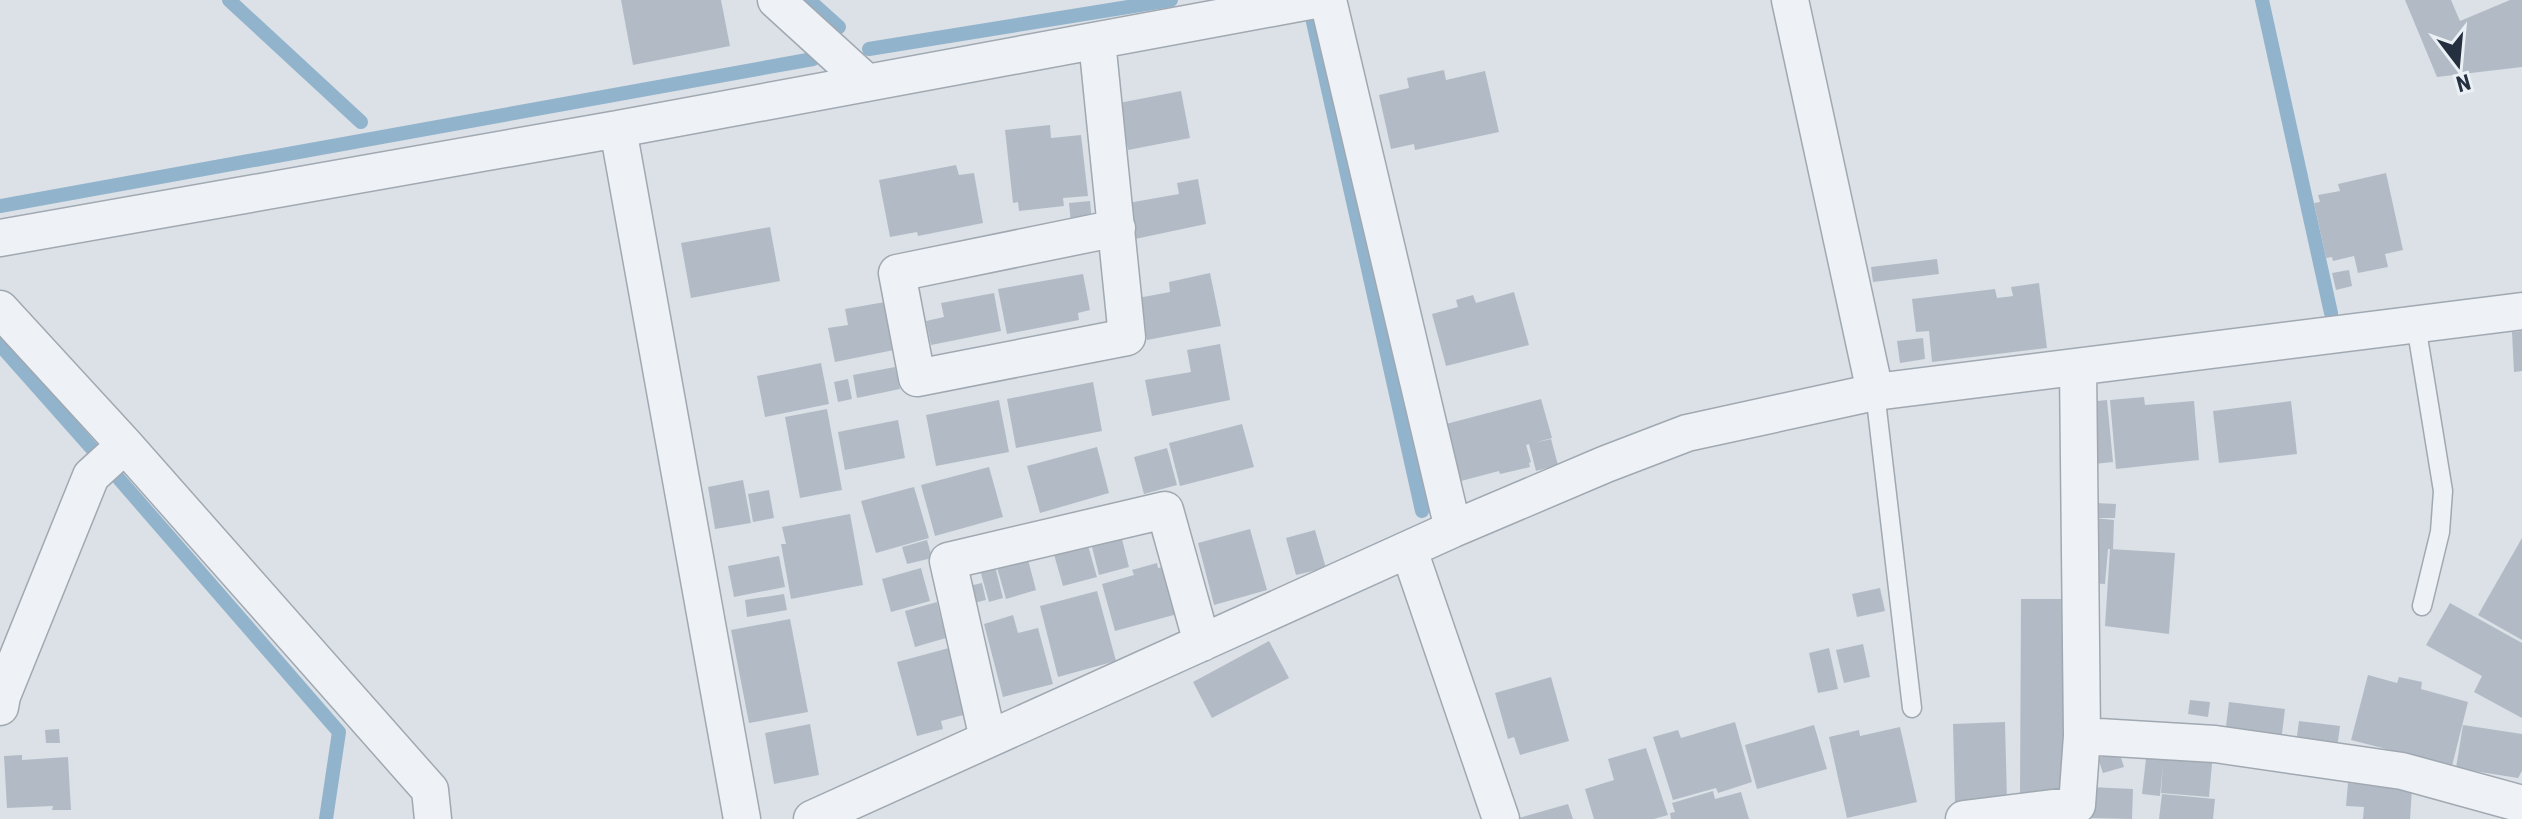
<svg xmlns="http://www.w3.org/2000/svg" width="2522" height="819" font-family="'Roboto Condensed',sans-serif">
<rect width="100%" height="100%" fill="#dbe1e7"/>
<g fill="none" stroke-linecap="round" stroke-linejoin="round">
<path stroke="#92b3cc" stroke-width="14" d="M 229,0 L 361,122
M 809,0 L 839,27
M 2262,0 L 2331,313
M 1313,22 L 1422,511
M 869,49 L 1171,0
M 0,206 L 813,59
M 0,345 L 95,452
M 113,472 L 339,732 L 326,819"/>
</g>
<path fill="#b2bbc5" d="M 621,0 L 721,0 L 730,46 L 633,65 Z
M 2405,0 L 2451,0 L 2460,21 L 2510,0 L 2522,0 L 2522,67 L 2437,77 Z
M 1444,70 L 1446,80 L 1485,71 L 1499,132 L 1415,150 L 1414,144 L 1391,149 L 1379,95 L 1409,88 L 1407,78 Z
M 1181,91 L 1190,138 L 1128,150 L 1119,103 Z
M 1050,125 L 1051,138 L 1081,135 L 1088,196 L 1063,198 L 1064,206 L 1019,211 L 1018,202 L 1013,203 L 1005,130 Z
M 956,165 L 959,175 L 974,173 L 983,223 L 918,236 L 917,232 L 890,237 L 879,180 Z
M 2386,173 L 2403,250 L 2385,254 L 2388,267 L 2358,273 L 2354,256 L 2333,261 L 2332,257 L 2326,258 L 2314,203 L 2320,202 L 2318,195 L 2340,191 L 2338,184 Z
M 1198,179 L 1206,224 L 1135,239 L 1128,203 L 1179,194 L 1177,183 Z
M 1090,201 L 1092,221 L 1071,223 L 1069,203 Z
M 770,227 L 780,281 L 691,298 L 681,243 Z
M 1937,259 L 1939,274 L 1873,282 L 1871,267 Z
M 2349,270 L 2352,286 L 2336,290 L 2332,273 Z
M 1210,273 L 1221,326 L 1147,340 L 1138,298 L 1170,292 L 1169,282 Z
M 1083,274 L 1090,310 L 1078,313 L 1079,320 L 1007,334 L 998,289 Z
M 2039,283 L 2047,348 L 1932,362 L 1929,331 L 1916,332 L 1912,299 L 1995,289 L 1997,298 L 2013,296 L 2011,287 Z
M 1514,292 L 1529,345 L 1446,366 L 1432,314 L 1458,307 L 1456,300 L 1473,295 L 1476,303 Z
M 994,293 L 1001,331 L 931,345 L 926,321 L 944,317 L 941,303 Z
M 885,302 L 894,350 L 835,362 L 828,328 L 848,325 L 845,309 Z
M 2522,331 L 2522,371 L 2514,372 L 2512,332 Z
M 1923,338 L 1925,359 L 1900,363 L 1897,341 Z
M 1220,344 L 1230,400 L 1152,416 L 1145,380 L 1191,372 L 1187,350 Z
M 821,363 L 829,404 L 765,417 L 757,376 Z
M 895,367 L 900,389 L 857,398 L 853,375 Z
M 848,379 L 852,399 L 838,402 L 834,382 Z
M 1093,382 L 1102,431 L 1016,448 L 1007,399 Z
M 2144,397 L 2145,405 L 2194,401 L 2199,460 L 2116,469 L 2110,400 Z
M 1541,399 L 1552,438 L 1534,443 L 1551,439 L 1558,465 L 1536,471 L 1529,444 L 1526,445 L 1531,462 L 1529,463 L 1530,467 L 1500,474 L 1499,471 L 1461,481 L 1446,424 Z
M 999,400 L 1009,452 L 936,466 L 926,415 Z
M 2107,400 L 2113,462 L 2094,464 L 2088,402 Z
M 2291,401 L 2297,454 L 2219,463 L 2213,411 Z
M 827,409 L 842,490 L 800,498 L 785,417 Z
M 898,420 L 905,458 L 845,470 L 838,432 Z
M 1242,424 L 1254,467 L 1180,486 L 1169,443 Z
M 1097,447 L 1109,493 L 1040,513 L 1027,466 Z
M 1167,448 L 1177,485 L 1144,494 L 1134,457 Z
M 989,467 L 1003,517 L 935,536 L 921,485 Z
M 743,480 L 751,523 L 715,529 L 708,487 Z
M 914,487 L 929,538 L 876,553 L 861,501 Z
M 769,490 L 774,518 L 753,522 L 748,494 Z
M 2096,503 L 2116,504 L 2115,518 L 2095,518 Z
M 850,514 L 863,585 L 791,599 L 781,544 L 786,544 L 782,527 Z
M 2094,518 L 2114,520 L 2113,549 L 2108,549 L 2105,584 L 2090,583 Z
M 1250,529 L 1267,590 L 1214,605 L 1198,543 Z
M 1315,530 L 1326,568 L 1296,575 L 1286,538 Z
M 1121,535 L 1129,567 L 1099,575 L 1091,543 Z
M 2522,538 L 2522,640 L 2478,615 Z
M 927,540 L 932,558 L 907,564 L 902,547 Z
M 1087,542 L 1097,577 L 1063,586 L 1053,551 Z
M 2110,549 L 2175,553 L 2169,634 L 2105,626 Z
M 779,556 L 785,587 L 734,597 L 728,566 Z
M 1027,556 L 1036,590 L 1006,599 L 996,564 Z
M 1157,563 L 1158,568 L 1168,566 L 1181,613 L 1115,631 L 1102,584 L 1134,575 L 1132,570 Z
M 995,566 L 1003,598 L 989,602 L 980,570 Z
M 921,568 L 930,601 L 891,612 L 882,579 Z
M 982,583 L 986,600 L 974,603 L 969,586 Z
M 1880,588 L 1885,611 L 1857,617 L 1852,594 Z
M 1097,591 L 1116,661 L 1058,677 L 1040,606 Z
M 784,594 L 787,610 L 747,617 L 745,600 Z
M 2021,599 L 2070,599 L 2069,793 L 2020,793 Z
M 937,602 L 946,638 L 915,647 L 905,611 Z
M 2450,603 L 2522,643 L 2522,718 L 2474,692 L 2482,676 L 2426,645 Z
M 1013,615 L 1018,633 L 1038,628 L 1053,684 L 1003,697 L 984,624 Z
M 790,619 L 808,712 L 749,723 L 731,630 Z
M 1269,641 L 1289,678 L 1212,718 L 1193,682 Z
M 1863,644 L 1870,677 L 1844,683 L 1836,650 Z
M 949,648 L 967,714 L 941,721 L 943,729 L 917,736 L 897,662 Z
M 1829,648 L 1838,689 L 1818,693 L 1809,653 Z
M 2368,675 L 2397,683 L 2399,677 L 2422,682 L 2421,689 L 2468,702 L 2452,766 L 2351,740 Z
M 1551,677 L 1569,741 L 1520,755 L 1514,737 L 1508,739 L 1495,693 Z
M 2190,700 L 2210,702 L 2208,717 L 2188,714 Z
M 2229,702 L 2285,709 L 2281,742 L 2225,734 Z
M 2299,721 L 2340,726 L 2337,749 L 2296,743 Z
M 1735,722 L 1752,782 L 1718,793 L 1716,788 L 1673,800 L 1653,737 L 1678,730 L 1681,738 Z
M 2005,722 L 2007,800 L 1955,802 L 1953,724 Z
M 810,724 L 819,775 L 774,784 L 765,733 Z
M 1814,725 L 1827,769 L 1757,789 L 1745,745 Z
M 2463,725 L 2522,734 L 2522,771 L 2518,778 L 2474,771 L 2473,778 L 2455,774 Z
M 1900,727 L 1917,802 L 1847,818 L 1829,737 L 1859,730 L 1860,736 Z
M 59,729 L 60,743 L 46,743 L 45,730 Z
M 1646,748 L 1668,815 L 1654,819 L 1594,819 L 1585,789 L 1614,780 L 1608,759 Z
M 2147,750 L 2213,753 L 2209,797 L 2161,793 L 2163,764 L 2160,796 L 2142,794 Z
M 2119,751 L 2124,767 L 2103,773 L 2098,758 Z
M 22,755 L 22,760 L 68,757 L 71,810 L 52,810 L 53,806 L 7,808 L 4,756 Z
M 2348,783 L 2412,789 L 2410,819 L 2363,819 L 2364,807 L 2346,806 Z
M 2090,787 L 2133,789 L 2132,819 L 2089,818 Z
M 1713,791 L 1715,799 L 1741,792 L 1749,819 L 1671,819 L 1670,813 L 1675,812 L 1672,803 Z
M 2162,794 L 2215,799 L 2213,819 L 2159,819 Z
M 1568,804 L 1573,819 L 1519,819 L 1519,818 Z"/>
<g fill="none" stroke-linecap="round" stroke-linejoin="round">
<defs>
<path id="service" d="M 2416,325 L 2443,491 L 2440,532 L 2422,606
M 1875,392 L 1912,708"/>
<path id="minor" d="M 776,0 L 867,83
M 1328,0 L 1453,529
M 1790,0 L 1875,392
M 1097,41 L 1127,337 L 917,378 L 897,273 L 1117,228
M 618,129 L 742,819
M 0,238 L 618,129 L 1315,0
M 0,309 L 125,445 L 430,790 L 433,819
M 2078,367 L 2082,736
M 1409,550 L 1501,819
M 0,707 L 2,696 L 91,476 L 125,445
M 988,739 L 948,561 L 1165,510 L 1202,643
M 812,819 L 1453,529 L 1606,464 L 1687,433 L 1875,392 L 2522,311
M 1964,819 L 2077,805 L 2082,736 L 2215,744 L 2402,771 L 2522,804"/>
</defs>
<use href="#service" stroke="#a0a8b1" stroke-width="21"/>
<use href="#minor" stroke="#a0a8b1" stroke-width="39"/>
<use href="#service" stroke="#eef1f5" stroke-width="18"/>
<use href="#minor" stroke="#eef1f5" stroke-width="36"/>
</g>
<g transform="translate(2458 64) rotate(164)" stroke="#ebf0f5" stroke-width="6" paint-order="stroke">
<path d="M0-6L14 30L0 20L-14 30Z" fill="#24303f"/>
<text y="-12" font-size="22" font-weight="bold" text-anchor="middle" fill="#24303f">N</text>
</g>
</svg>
